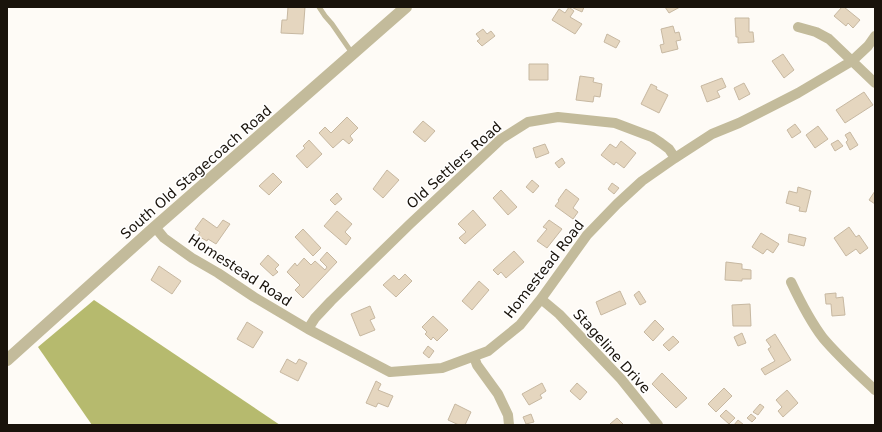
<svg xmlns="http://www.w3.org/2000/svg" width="882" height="432" font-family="'DejaVu Sans',sans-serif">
<rect width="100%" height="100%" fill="#fefbf6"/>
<path fill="#b6ba6e" d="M 94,300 L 280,425 L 92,425 L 38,347 Z"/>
<path fill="#e5d6bf" stroke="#c7b8a1" d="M 288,7 L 305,7 L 303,34 L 281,33 L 282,20 L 287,20 Z
M 569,7 L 574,11 L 570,17 L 582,24 L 575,34 L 552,20 L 559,9 L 565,13 Z
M 571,7 L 584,7 L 582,12 Z
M 665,7 L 680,7 L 669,13 Z
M 842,7 L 844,7 L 860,20 L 853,28 L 848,23 L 846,26 L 834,16 Z
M 735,18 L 749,18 L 749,32 L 753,32 L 754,42 L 738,43 L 738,37 L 736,37 Z
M 673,26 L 675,33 L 679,32 L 681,40 L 676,41 L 678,49 L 662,53 L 660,45 L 664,44 L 661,29 Z
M 483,29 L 487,34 L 491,31 L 495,36 L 482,46 L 477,41 L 480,39 L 476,34 Z
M 607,34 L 620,41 L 616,48 L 604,42 Z
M 783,54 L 794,70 L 784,78 L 772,61 Z
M 529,64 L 548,64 L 548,80 L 529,80 Z
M 580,76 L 594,78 L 593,82 L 602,84 L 600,97 L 594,96 L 593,102 L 576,100 Z
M 722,78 L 726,87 L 717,91 L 720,97 L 707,102 L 701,86 Z
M 744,83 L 750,94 L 739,100 L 734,88 Z
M 651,84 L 657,87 L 656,89 L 668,95 L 659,113 L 641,104 Z
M 864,92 L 873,105 L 845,123 L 836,110 Z
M 347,117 L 358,128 L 350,136 L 353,140 L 349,144 L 343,139 L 333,148 L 319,133 L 325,127 L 331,133 Z
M 423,121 L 435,131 L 425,142 L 413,132 Z
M 795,124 L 801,132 L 792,138 L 787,130 Z
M 818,126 L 828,139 L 815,148 L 806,135 Z
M 850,132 L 858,145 L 850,150 L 846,142 L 848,140 L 845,135 Z
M 309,140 L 322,154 L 307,168 L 296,156 L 305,148 L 303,146 Z
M 838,140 L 843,146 L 835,151 L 831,144 Z
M 621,141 L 636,153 L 624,168 L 616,162 L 614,165 L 601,155 L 610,144 L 616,148 Z
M 545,144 L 549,153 L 536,158 L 533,148 Z
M 562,158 L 565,163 L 559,168 L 555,163 Z
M 387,170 L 399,180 L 383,198 L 373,189 Z
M 273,173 L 282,182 L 269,195 L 259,186 Z
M 532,180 L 539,186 L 533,193 L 526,187 Z
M 612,183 L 619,188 L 614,194 L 608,189 Z
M 798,187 L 811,191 L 806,212 L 799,211 L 800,207 L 786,203 L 789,191 L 797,193 Z
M 566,189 L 579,199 L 573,208 L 578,212 L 573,219 L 555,206 L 559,201 L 558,200 Z
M 501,190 L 517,207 L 508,215 L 493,198 Z
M 875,191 L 875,204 L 869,200 Z
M 337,193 L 342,199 L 335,205 L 330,200 Z
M 473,210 L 486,225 L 465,244 L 459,238 L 466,232 L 458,224 Z
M 337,211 L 352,224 L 345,232 L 351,238 L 346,245 L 324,226 Z
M 203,218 L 217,228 L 223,220 L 230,224 L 216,244 L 208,239 L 207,241 L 198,236 L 200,232 L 195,229 Z
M 549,220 L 562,229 L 547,248 L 537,241 L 547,229 L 543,227 Z
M 849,227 L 856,237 L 859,235 L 868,248 L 860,254 L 856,249 L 846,256 L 834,238 Z
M 303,229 L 321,248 L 313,256 L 295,237 Z
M 761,233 L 779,244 L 773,253 L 767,249 L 763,254 L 752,247 Z
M 789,234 L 806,238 L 804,246 L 788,242 Z
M 514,251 L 524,262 L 506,278 L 501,272 L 498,275 L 493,270 Z
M 327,252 L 337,262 L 303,298 L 295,290 L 300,285 L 287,272 L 295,263 L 297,266 L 304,258 L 311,265 L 315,261 L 325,270 L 327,267 L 320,260 Z
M 268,255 L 279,265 L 275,269 L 278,272 L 273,276 L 260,264 Z
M 726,262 L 742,264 L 742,269 L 751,270 L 751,279 L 742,279 L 742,281 L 725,280 Z
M 159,266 L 181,281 L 172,294 L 151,280 Z
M 405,274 L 412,281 L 396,297 L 383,285 L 394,275 L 399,280 Z
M 479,281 L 489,290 L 472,310 L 462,301 Z
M 620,291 L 626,304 L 601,315 L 596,302 Z
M 639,291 L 646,302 L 640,305 L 634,295 Z
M 836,293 L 836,298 L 843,297 L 845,315 L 832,316 L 831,304 L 826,304 L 825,294 Z
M 750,304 L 751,326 L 733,326 L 732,305 Z
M 370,306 L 375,318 L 370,320 L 375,330 L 360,336 L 351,314 Z
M 433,316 L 448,330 L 437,341 L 433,337 L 431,340 L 425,334 L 427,332 L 422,327 Z
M 655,320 L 664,329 L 653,341 L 644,332 Z
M 247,322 L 263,332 L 253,348 L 237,339 Z
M 742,333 L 746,343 L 738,346 L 734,337 Z
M 775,334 L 791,360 L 765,375 L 761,369 L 775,361 L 768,349 L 771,347 L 766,340 Z
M 673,336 L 679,342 L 669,351 L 663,345 Z
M 428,346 L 434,351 L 429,358 L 423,353 Z
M 287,359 L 296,364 L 299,359 L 307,363 L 298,381 L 280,372 Z
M 662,373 L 687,398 L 676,408 L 652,384 Z
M 376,381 L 381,384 L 378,390 L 393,396 L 388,407 L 378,403 L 376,407 L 366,403 Z
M 542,383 L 546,391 L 540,395 L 542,398 L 529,405 L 522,394 Z
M 577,383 L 587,392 L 580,400 L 570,391 Z
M 724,388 L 732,396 L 716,412 L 708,404 Z
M 787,390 L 798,403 L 783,417 L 778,411 L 782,407 L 776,400 Z
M 455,404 L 471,412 L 465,425 L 459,425 L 448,420 Z
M 760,404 L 764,407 L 758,415 L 753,412 Z
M 726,410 L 735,418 L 729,424 L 720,416 Z
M 531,414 L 534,422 L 526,424 L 523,417 Z
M 751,414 L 756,418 L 752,422 L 747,418 Z
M 617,418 L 624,425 L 611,425 L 610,424 Z
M 738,420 L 744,425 L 734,425 Z"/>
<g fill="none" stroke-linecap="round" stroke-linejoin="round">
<path stroke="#c3bb9b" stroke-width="5" d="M 319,7 L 325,16 L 332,24 L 352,53"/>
<path stroke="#c3bb9b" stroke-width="10" d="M 798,27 L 816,32 L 829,39 L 875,83
M 155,227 L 164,238 L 192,258 L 218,273 L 254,297 L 308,329 L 390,372 L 442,368 L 488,351 L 520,325 L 541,299 L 587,235 L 617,204 L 642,181 L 675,158 L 712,134 L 739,123 L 798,93 L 852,61 L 868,46 L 875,36
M 791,282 C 800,301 810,321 823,338 C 839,357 857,373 875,390
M 541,299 L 559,314 L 621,379 L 658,425
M 308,329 L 315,318 L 331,301 L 410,224 L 501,139 L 528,122 L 558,117 L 615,123 L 652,137 L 661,143 L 669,149 L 675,158
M 474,357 L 477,365 L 498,394 L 508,415 L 509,425"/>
<path stroke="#c3bb9b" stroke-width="12" d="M 7,360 L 155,227 L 406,7"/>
</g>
<g text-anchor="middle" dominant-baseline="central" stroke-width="3" stroke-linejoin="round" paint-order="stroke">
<g font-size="14" fill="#19130b" stroke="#fff">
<text transform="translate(454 165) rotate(-42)">Old Settlers Road</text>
<text transform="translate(196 172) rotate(-41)">South Old Stagecoach Road</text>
<text transform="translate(544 269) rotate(-52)">Homestead Road</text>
<text transform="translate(240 270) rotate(33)">Homestead Road</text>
<text transform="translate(612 351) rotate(48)">Stageline Drive</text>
</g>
</g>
<rect width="882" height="432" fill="none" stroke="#19130b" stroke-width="16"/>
</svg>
